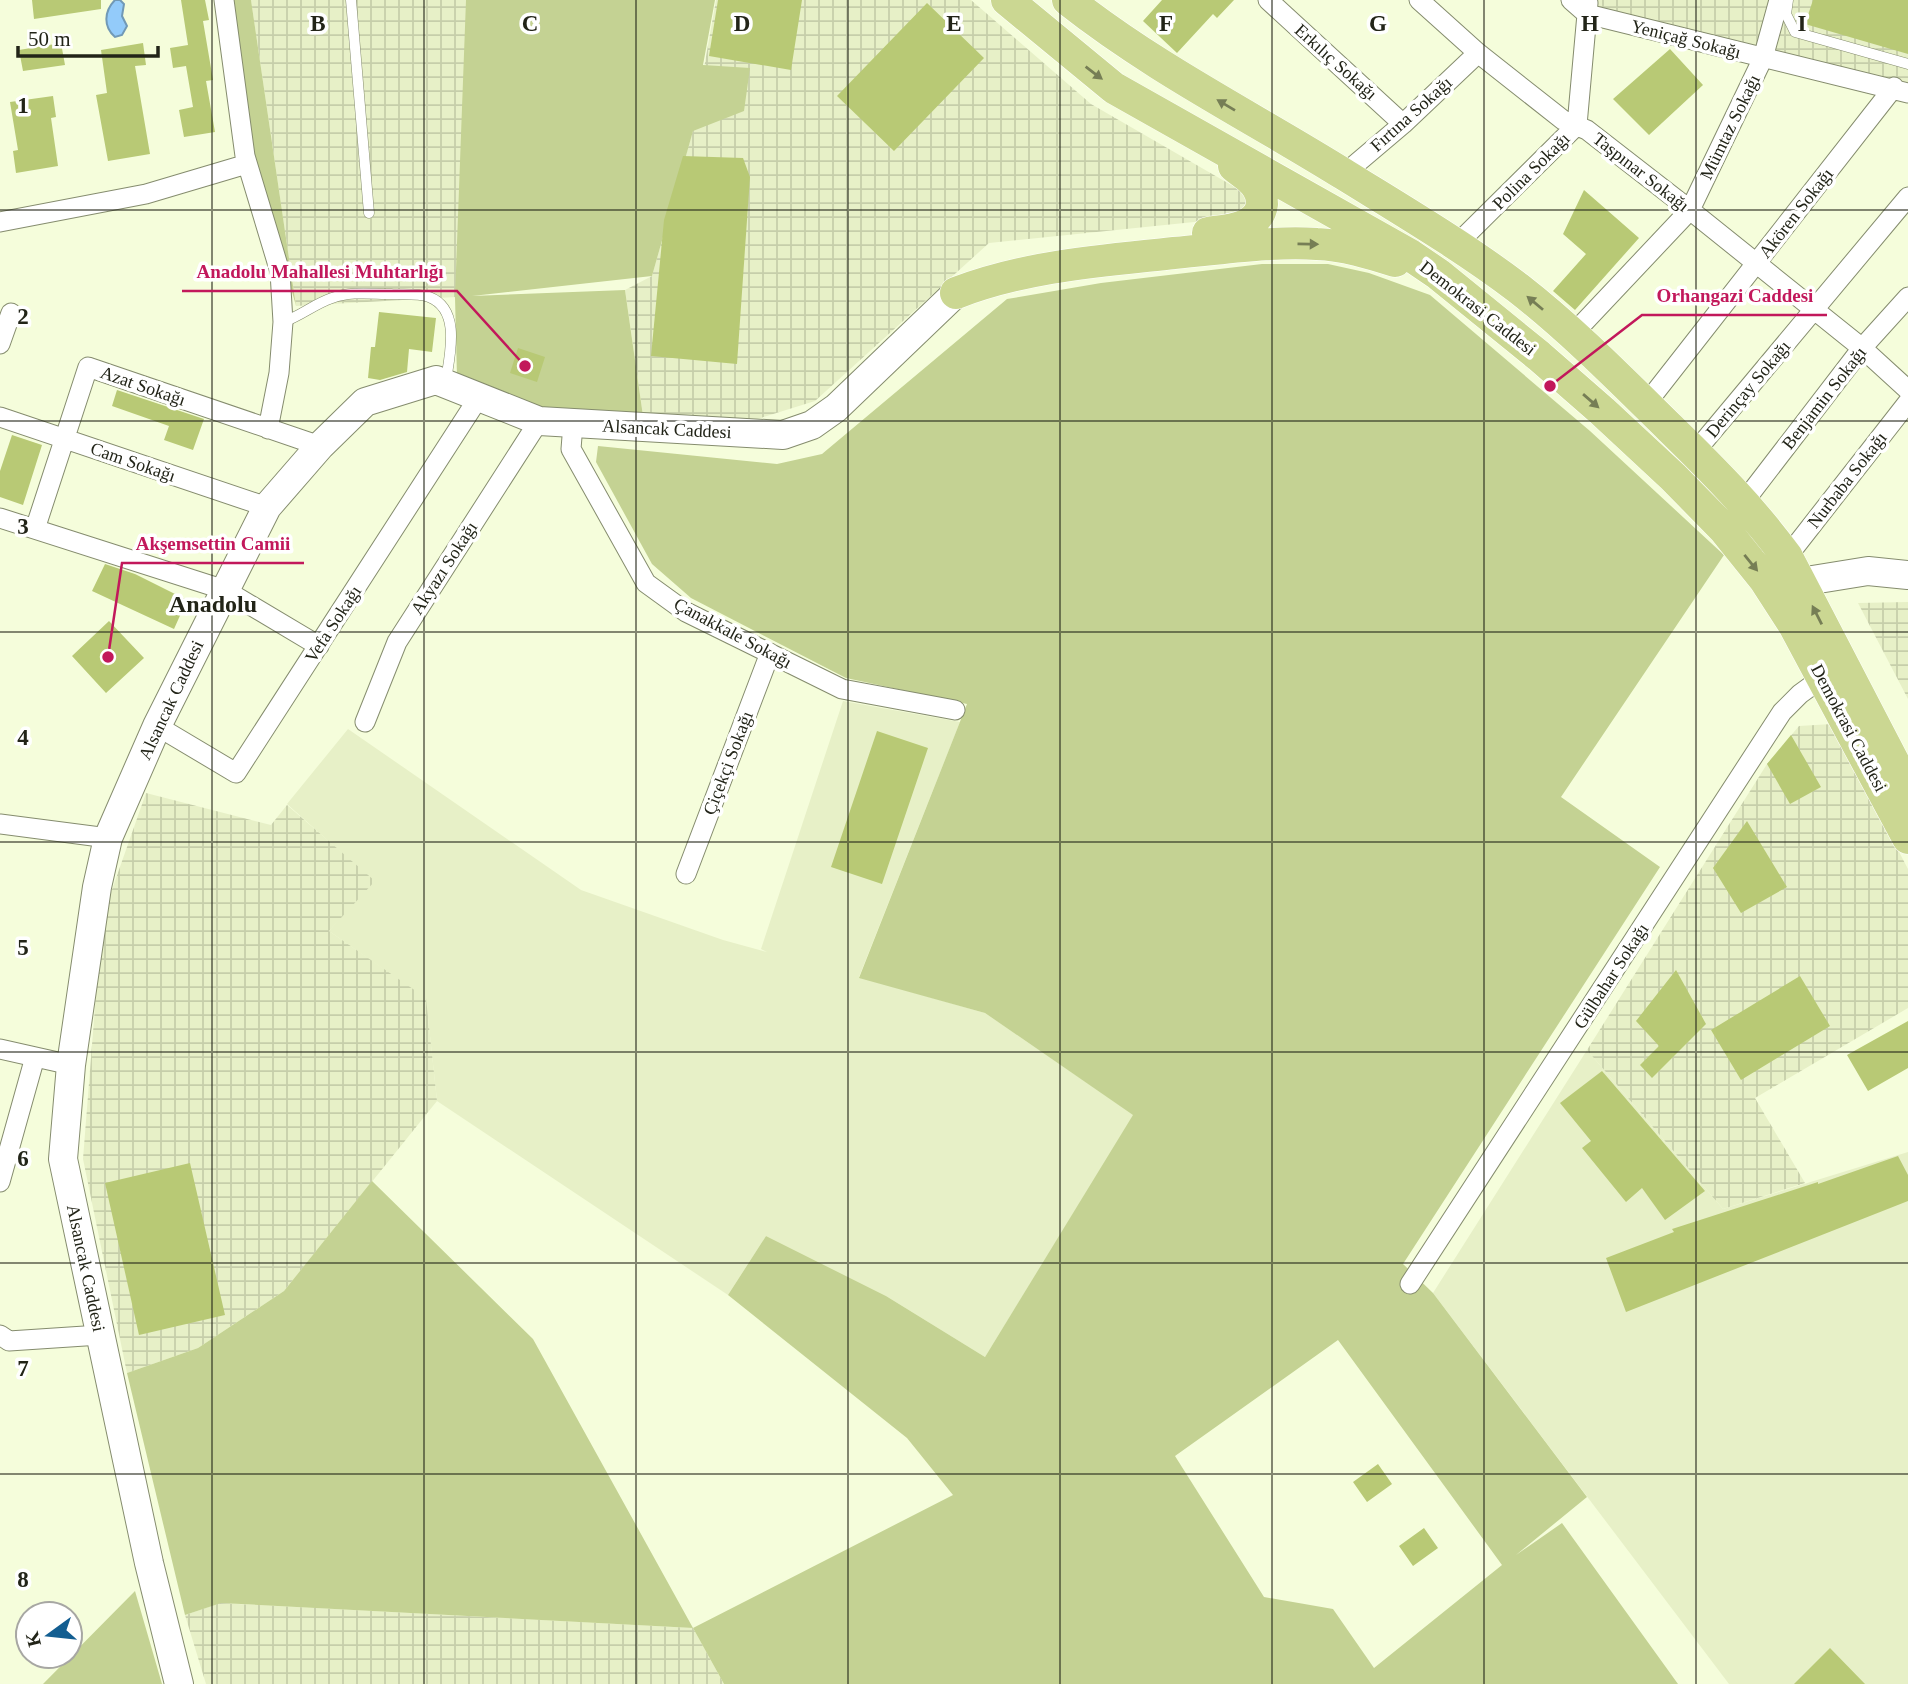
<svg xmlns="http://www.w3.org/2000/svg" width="1908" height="1684" font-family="'Times New Roman',serif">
<defs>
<pattern id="industrial-grid" width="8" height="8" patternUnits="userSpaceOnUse" patternTransform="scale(1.75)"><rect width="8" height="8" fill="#e7f0c7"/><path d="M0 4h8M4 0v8" fill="none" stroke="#c6ceaa"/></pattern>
</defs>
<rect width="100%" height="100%" fill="#f5fddb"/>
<path fill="#e7f0c7" d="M 843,701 L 960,722 L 859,977 L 985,1013 L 1134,1115 L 985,1357 L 886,1296 L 766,1236 L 728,1295 L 437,1101 L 426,999 L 329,931 L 372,880 L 287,804 L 348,729 L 581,890 L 723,940 L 767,952 L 761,949 Z
M 1587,1050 L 1723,1209 L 1908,1152 L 1908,1684 L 1729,1684 L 1433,1293 Z"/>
<path fill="url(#industrial-grid)" d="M 251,0 L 468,0 L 456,297 L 296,306 Z
M 716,0 L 971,0 L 1091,104 L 1252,197 L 1243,217 L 989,243 L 815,401 L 748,422 L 644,423 L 625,290 L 652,276 L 693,130 Z
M 1583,0 L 1908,0 L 1908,103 L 1580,18 Z
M 1908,602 L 1908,699 L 1858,603 Z
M 1832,724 L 1908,869 L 1908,1008 L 1755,1098 L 1805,1183 L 1723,1209 L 1587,1050 L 1767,764 L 1799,726 Z
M 146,793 L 271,825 L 287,805 L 375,881 L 329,931 L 426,998 L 437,1101 L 284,1291 L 198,1348 L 127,1373 L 83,1159 L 102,918 Z
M 220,1603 L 693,1628 L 724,1684 L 206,1684 L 185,1615 Z"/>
<path fill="#c4d293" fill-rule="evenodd" d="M 232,0 L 251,0 L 296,306 L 255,157 Z
M 466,0 L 715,0 L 703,65 L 750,68 L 744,111 L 693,131 L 652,276 L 472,296 L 625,290 L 644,423 L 539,410 L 457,378 L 455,297 Z
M 1262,264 L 1328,264 L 1369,273 L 1430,295 L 1590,431 L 1724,555 L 1561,797 L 1660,867 L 1403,1264 L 1433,1293 L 1587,1497 L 1516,1555 L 1562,1523 L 1678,1684 L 724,1684 L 693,1628 L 221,1603 L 185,1615 L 127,1373 L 198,1348 L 284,1291 L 372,1181 L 533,1339 L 693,1628 L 953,1495 L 907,1438 L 728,1295 L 766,1236 L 886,1296 L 985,1357 L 1133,1115 L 985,1013 L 859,978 L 967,704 L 846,678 L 691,598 L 652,564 L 596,462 L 598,446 L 777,464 L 822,454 L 1007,299 L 1101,283 ZM 1338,1340 L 1502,1565 L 1374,1668 L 1333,1609 L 1264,1597 L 1175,1456 Z
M 135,1591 L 162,1684 L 43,1684 Z"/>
<path fill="#93cbfa" stroke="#7199b6" stroke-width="2" d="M 115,0 L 120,0 L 124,4 L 122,16 L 127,26 L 122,35 L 115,37 C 103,27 104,11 115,0 Z"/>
<path fill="#b8c975" d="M 32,0 L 101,0 L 101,9 L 34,19 Z
M 181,0 L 205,0 L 209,20 L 203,21 L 213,80 L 206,81 L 215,132 L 184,137 L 179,110 L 193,107 L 186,66 L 173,68 L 170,48 L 188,45 Z
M 718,0 L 802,0 L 791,70 L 709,56 Z
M 1162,0 L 1234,0 L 1217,18 L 1213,14 L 1177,53 L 1143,21 Z
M 1813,0 L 1908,0 L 1908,54 L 1805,24 Z
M 927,3 L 984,58 L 894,151 L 837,96 Z
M 61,43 L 65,65 L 23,71 L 19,50 Z
M 143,43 L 146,65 L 135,66 L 150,154 L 108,161 L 96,95 L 107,93 L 101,50 Z
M 1670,49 L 1703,85 L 1649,135 L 1613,99 Z
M 53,96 L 56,117 L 51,118 L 58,166 L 16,173 L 13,151 L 18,150 L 10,102 Z
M 683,156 L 743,158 L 750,177 L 737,364 L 651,356 L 664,220 Z
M 1584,190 L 1639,238 L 1575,310 L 1553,291 L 1586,254 L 1563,234 Z
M 379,312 L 436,318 L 432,352 L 409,349 L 407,372 L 380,380 L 368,378 L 371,347 L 375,347 Z
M 518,348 L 545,357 L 537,382 L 510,373 Z
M 117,390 L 204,419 L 193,450 L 164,440 L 169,426 L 112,406 Z
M 12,435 L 42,445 L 23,505 L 0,497 L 0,471 Z
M 105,564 L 135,574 L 187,600 L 174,629 L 92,591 Z
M 109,621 L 144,658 L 106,693 L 72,656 Z
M 877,731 L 928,748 L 882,884 L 831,867 Z
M 1791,735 L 1821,787 L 1790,804 L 1767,764 Z
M 1747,821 L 1787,887 L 1741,913 L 1713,868 Z
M 1676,970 L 1706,1024 L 1652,1078 L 1640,1065 L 1659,1046 L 1636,1021 Z
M 1800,976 L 1830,1026 L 1741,1080 L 1711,1030 Z
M 1908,1021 L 1908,1068 L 1868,1091 L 1847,1055 Z
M 1602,1071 L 1705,1191 L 1665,1220 L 1642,1188 L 1626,1202 L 1582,1148 L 1591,1141 L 1560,1103 Z
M 1898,1156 L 1908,1175 L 1908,1201 L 1626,1312 L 1606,1258 L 1674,1232 L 1672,1229 L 1818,1182 L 1818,1184 Z
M 190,1163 L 225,1315 L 139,1335 L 105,1183 Z
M 1378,1464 L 1392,1484 L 1367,1502 L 1353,1482 Z
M 1424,1528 L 1438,1548 L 1413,1566 L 1399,1546 Z
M 1830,1648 L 1865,1684 L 1794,1684 Z"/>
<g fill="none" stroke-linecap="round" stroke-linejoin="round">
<defs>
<path id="lane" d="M 351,0 L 369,213
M 1788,0 L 1786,14 L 1795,32 L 1908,64
M 283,322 C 301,316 314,304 332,298 C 351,291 371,294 391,294 C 403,295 417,293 429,297 C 461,309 450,354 446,380"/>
<path id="street" d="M 224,0 L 245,156 L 280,272 L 283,322 L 279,373 L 268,429
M 1268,0 L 1403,124
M 1419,0 L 1478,53 L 1563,120 L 1587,130 L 1690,210 L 1862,348 L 1908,390
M 1571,0 L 1587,14 L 1908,93
M 1344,174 L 1403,124 L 1478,53
M 0,222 L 146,194 L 247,164
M 1456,245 L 1577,125 L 1588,3
M 1573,334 L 1690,210 L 1763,58 L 1779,0
M 0,344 L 11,313
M 1646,404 L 1894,87
M 0,417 L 267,507
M 573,424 L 571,449 L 646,583 L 686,612 L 842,689 L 955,710
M 1695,452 L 1908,197
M 1743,503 L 1862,348 L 1908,297
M 0,518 L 225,590 L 319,646
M 35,529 L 88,367 L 320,446
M 1787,557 L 1908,402
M 365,722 L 397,642 L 539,421
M 157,726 L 236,773 L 479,397
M 0,824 L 108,838
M 686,874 L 770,653
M 0,1049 L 71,1065
M 0,1182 L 35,1057
M 1410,1284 L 1782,712 L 1800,694 L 1822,678
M 0,1335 L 9,1341 L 100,1335"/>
<path id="secondary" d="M 1800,582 L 1868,571 L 1908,575
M 179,1684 L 149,1563 L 63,1159 L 71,1065 L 97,887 L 108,838 L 157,726 L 267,507 L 320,446 L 365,402 L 436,380 L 539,421 L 783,435 L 812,425 L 836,408 L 956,293"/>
<path id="primary" d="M 1007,0 L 1114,88 L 1410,255 L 1438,274 L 1539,356 L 1602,411 L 1673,477 L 1724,529 L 1765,580 L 1794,625 L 1908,838
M 1068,0 C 1154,68 1252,117 1345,175 C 1403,211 1464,247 1518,288 C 1572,330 1621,380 1670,428 C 1712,469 1753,510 1787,557 L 1908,790
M 1208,233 C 1227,230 1259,229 1262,204 C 1262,197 1260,190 1255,184 C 1250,177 1241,172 1234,166
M 956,293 C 1026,266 1100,261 1174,253 C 1222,249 1270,241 1317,244 C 1344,245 1370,253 1395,261"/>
</defs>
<use href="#lane" stroke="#858c6e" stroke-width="11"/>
<use href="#street" stroke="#858c6e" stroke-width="21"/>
<use href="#secondary" stroke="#858c6e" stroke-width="30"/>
<use href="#primary" stroke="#fff" stroke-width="33"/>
<use href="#lane" stroke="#fff" stroke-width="10"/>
<use href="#street" stroke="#fff" stroke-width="19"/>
<use href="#secondary" stroke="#fff" stroke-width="28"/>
<use href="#primary" stroke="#cbd792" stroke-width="32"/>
</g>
<defs><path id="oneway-solid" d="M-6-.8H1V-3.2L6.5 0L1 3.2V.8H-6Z" transform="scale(1.75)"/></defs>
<g fill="#767e55">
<use href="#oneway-solid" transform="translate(1094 73) rotate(37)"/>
<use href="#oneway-solid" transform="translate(1226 105) rotate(-149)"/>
<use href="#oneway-solid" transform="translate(1308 244) rotate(1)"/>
<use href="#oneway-solid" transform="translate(1535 303) rotate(-140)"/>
<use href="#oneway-solid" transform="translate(1591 401) rotate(41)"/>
<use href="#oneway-solid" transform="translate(1751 563) rotate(51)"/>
<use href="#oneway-solid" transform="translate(1817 615) rotate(-117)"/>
</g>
<path fill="none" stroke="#222418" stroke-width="2" stroke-opacity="0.55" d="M 212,0 L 212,1684M 424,0 L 424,1684M 636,0 L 636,1684M 848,0 L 848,1684M 1060,0 L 1060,1684M 1272,0 L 1272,1684M 1484,0 L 1484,1684M 1696,0 L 1696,1684M 0,210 L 1908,210M 0,421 L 1908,421M 0,632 L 1908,632M 0,842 L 1908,842M 0,1052 L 1908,1052M 0,1263 L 1908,1263M 0,1474 L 1908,1474"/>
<g text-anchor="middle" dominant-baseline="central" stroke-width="7" stroke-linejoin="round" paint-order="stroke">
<g font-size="18" fill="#222418" stroke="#fff">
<text transform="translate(1686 39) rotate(14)">Yeniçağ Sokağı</text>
<text transform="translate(1336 62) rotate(42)">Erkılıç Sokağı</text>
<text transform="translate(1411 114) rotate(-42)">Fırtına Sokağı</text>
<text transform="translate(1730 127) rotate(-64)">Mümtaz Sokağı</text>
<text transform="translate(1531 171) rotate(-45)">Polina Sokağı</text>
<text transform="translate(1641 172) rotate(38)">Taşpınar Sokağı</text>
<text transform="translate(1796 213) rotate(-52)">Akören Sokağı</text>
<text transform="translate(1478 308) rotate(38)">Demokrasi Caddesi</text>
<text transform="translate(143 386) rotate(19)">Azat Sokağı</text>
<text transform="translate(1748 389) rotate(-50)">Derinçay Sokağı</text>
<text transform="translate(1824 398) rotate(-52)">Benjamin Sokağı</text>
<text transform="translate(667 429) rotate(3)">Alsancak Caddesi</text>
<text transform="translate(133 462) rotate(19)">Cam Sokağı</text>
<text transform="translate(1847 480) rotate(-52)">Nurbaba Sokağı</text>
<text transform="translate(444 568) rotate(-57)">Akyazı Sokağı</text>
<text transform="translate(333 624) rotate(-57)">Vefa Sokağı</text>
<text transform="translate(733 633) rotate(28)">Çanakkale Sokağı</text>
<text transform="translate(171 700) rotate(-65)">Alsancak Caddesi</text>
<text transform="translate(1849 728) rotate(62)">Demokrasi Caddesi</text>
<text transform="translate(728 763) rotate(-69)">Çiçekçi Sokağı</text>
<text transform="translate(1611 976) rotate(-57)">Gülbahar Sokağı</text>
<text transform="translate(86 1268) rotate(78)">Alsancak Caddesi</text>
</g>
<g font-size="24" font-weight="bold" fill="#222418" stroke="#fff">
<text x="213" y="604">Anadolu</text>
</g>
</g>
<g font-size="23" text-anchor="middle" font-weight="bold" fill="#222418" stroke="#fff" stroke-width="7" stroke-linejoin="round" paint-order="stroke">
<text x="318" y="31">B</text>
<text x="530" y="31">C</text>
<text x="742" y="31">D</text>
<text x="954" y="31">E</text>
<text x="1166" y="31">F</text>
<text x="1378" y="31">G</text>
<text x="1590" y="31">H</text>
<text x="1802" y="31">I</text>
<text x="23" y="113">1</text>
<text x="23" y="324">2</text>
<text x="23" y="534">3</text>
<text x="23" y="745">4</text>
<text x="23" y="955">5</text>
<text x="23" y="1166">6</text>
<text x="23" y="1376">7</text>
<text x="23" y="1587">8</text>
</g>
<path fill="none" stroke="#c2185b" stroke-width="2.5" d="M525 366L457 291H182M1550 386L1642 315H1827M108 657L122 563H304"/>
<g fill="#c2185b" stroke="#fff" stroke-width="2.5">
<circle cx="525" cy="366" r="7"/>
<circle cx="1550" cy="386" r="7"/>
<circle cx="108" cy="657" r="7"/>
</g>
<g font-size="19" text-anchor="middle" font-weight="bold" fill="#c2185b" stroke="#fff" stroke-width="7" stroke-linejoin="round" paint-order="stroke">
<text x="320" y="278">Anadolu Mahallesi Muhtarlığı</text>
<text x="1735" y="302">Orhangazi Caddesi</text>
<text x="213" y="550">Akşemsettin Camii</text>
</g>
<g transform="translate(49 1635) rotate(255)"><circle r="33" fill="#ffffff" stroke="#a7a7a3" stroke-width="2"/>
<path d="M0-5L12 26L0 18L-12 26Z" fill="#135e91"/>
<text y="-10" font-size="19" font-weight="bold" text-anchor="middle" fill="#222418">K</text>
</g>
<path d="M18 46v10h140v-10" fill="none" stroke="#222418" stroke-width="3.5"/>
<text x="28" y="46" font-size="21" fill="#222418" stroke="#ffffff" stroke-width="5" paint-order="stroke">50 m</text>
</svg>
